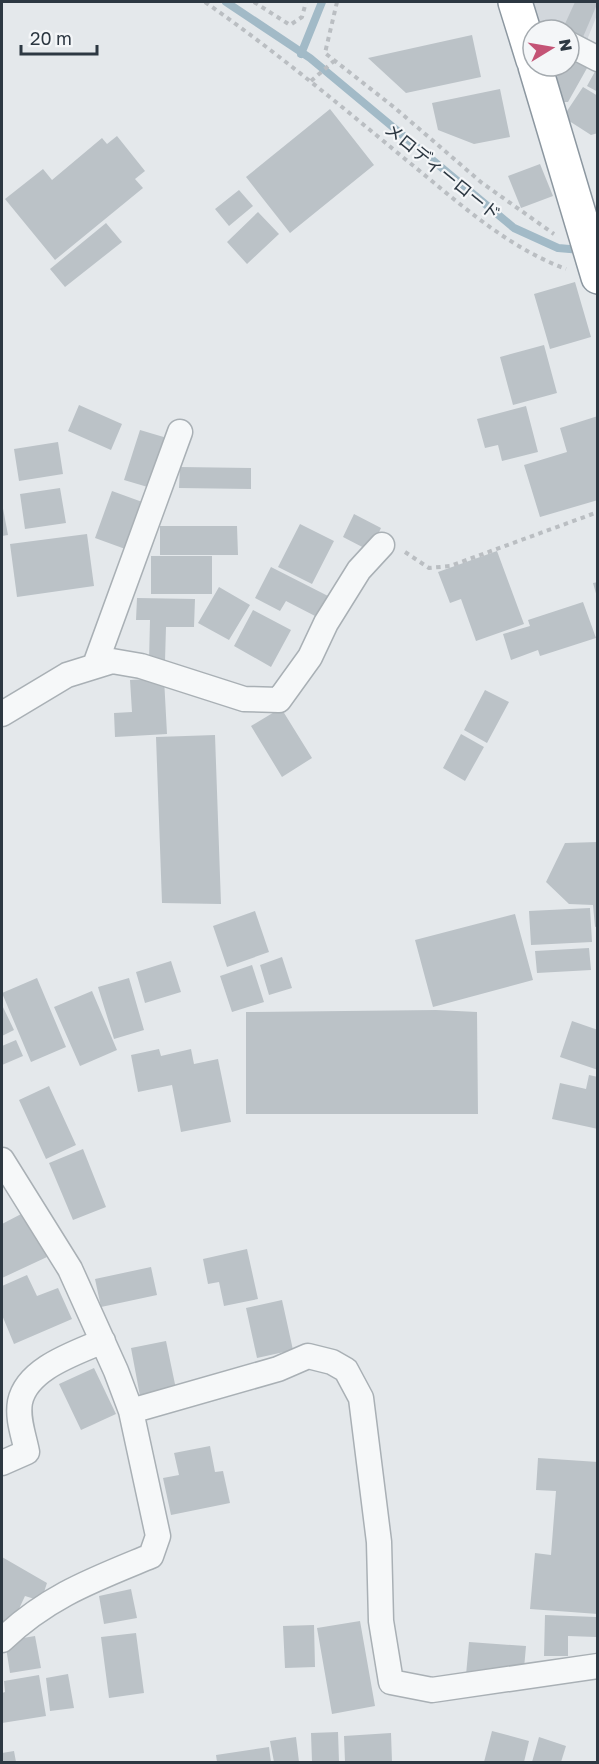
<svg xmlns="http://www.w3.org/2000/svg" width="599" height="1764" font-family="'Golos Text','Noto Sans JP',sans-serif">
<rect width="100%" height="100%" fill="#e4e8eb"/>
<path fill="#d2d7dc" d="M 528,2 L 597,2 L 597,15 L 585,45 L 569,38 L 569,30 L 552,30 L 534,21 Z"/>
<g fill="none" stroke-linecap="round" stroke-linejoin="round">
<path stroke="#a2bac7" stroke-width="8" d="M 226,2 L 310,58 L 514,228 L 558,248 L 581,250
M 301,54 L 322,2"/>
</g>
<path fill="#bbc2c7" d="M 575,2 L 598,2 L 583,37 L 564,26 Z
M 472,35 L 481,77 L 406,93 L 368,58 Z
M 569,48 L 591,61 L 568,102 L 557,102 L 546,66 L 569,66 Z
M 598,66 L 598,92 L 587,86 Z
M 583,87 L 598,96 L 598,133 L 591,135 L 563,117 Z
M 500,89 L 510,137 L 474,144 L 438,130 L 432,103 Z
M 330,109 L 374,165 L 290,233 L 246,177 Z
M 117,136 L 145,171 L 135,179 L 143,188 L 55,260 L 5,199 L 43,169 L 52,180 L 102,138 L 107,144 Z
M 540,164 L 553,196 L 521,208 L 508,176 Z
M 239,190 L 253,206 L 229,226 L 215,209 Z
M 258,212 L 279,234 L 247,264 L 227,242 Z
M 106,223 L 122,242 L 65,287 L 50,269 Z
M 575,282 L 591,337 L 550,349 L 534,294 Z
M 544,345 L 557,393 L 513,405 L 500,357 Z
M 79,405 L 122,424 L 111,450 L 68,431 Z
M 526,406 L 538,452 L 502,461 L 498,445 L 485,448 L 477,419 Z
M 598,416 L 598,500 L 540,517 L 524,465 L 567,452 L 560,428 Z
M 140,430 L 167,438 L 151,488 L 124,480 Z
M 58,442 L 63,474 L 19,481 L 14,449 Z
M 180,467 L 251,468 L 251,489 L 179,488 Z
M 60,488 L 66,523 L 25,529 L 20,494 Z
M 112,491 L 145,503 L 128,550 L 95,538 Z
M 2,503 L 8,535 L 2,536 Z
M 354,514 L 381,528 L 370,551 L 343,537 Z
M 300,524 L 334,541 L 312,584 L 278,567 Z
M 160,526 L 237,526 L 238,555 L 160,555 Z
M 87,534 L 94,586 L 17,597 L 10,544 Z
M 497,551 L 524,624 L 476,641 L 461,599 L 450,603 L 438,572 Z
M 151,556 L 212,556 L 212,594 L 151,594 Z
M 271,567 L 328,596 L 317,617 L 286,601 L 280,611 L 255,598 Z
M 598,582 L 598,597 L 597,597 L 593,583 Z
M 219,587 L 250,605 L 229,640 L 198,623 Z
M 137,598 L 195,599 L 194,627 L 166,627 L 165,661 L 149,661 L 150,620 L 136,620 Z
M 583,602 L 596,638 L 540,656 L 538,650 L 511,660 L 503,634 L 530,626 L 528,620 Z
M 253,610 L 291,630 L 271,667 L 234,646 Z
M 164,678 L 167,734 L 115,737 L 114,713 L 132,712 L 130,680 Z
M 485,690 L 509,702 L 487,743 L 464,730 Z
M 281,708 L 312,758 L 282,777 L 251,726 Z
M 461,734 L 484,747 L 465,781 L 443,768 Z
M 215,735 L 221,904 L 162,903 L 156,737 Z
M 598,842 L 598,926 L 595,927 L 593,905 L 569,904 L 546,882 L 565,843 Z
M 590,908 L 592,942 L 531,945 L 529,911 Z
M 255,911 L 269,952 L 227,967 L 213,926 Z
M 515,914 L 533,980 L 433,1007 L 415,940 Z
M 589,948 L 591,970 L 537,973 L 535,951 Z
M 282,957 L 292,988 L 269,995 L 260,965 Z
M 171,961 L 181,992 L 145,1003 L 136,972 Z
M 252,965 L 264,1002 L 232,1012 L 220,976 Z
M 37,978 L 66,1047 L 31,1062 L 2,993 Z
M 129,978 L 144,1030 L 114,1039 L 98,987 Z
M 92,991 L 117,1050 L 80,1066 L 54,1007 Z
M 2,1005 L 14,1030 L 2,1036 Z
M 436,1010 L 477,1012 L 478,1114 L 246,1114 L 246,1012 Z
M 572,1021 L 598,1030 L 598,1070 L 560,1057 Z
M 16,1040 L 23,1056 L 2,1065 L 2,1046 Z
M 159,1049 L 161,1056 L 191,1049 L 194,1064 L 218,1059 L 231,1122 L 181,1132 L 172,1085 L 138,1092 L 131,1055 Z
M 589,1075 L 598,1077 L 598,1129 L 552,1119 L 560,1083 L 586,1089 Z
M 49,1086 L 76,1145 L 46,1159 L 19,1100 Z
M 83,1149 L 106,1207 L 73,1220 L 49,1163 Z
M 25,1212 L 47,1257 L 2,1278 L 2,1224 Z
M 247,1249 L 258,1299 L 224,1306 L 219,1282 L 208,1284 L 203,1259 Z
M 151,1267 L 157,1295 L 101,1307 L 95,1279 Z
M 27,1275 L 37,1296 L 58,1288 L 72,1319 L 14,1344 L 2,1315 L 2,1286 Z
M 282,1300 L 293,1350 L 257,1358 L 246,1308 Z
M 166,1341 L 176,1389 L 140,1396 L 131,1348 Z
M 94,1368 L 116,1414 L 81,1430 L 59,1384 Z
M 210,1446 L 215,1472 L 223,1471 L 230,1503 L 171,1515 L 163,1478 L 179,1475 L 174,1453 Z
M 538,1458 L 598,1462 L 598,1614 L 530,1609 L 535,1553 L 551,1555 L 556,1491 L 536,1490 Z
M 2,1557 L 47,1583 L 41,1601 L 25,1596 L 12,1624 L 2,1621 Z
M 131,1589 L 137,1618 L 104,1624 L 99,1596 Z
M 545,1615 L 596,1617 L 596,1637 L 568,1636 L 568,1656 L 544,1656 Z
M 360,1621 L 375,1706 L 332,1714 L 317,1628 Z
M 314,1625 L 315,1667 L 285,1668 L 283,1626 Z
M 136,1633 L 144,1693 L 109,1698 L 101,1637 Z
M 35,1636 L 41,1668 L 10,1673 L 5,1641 Z
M 469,1642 L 526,1646 L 523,1680 L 466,1675 Z
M 68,1674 L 74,1708 L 50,1711 L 46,1678 Z
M 39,1675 L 46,1716 L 2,1723 L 2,1693 L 5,1692 L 4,1681 Z
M 492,1731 L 529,1741 L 524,1762 L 484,1762 Z
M 338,1732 L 339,1762 L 312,1762 L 311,1733 Z
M 391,1733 L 392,1762 L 345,1762 L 344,1736 Z
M 296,1737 L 299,1762 L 274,1762 L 270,1741 Z
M 539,1737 L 566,1746 L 561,1762 L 532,1762 Z
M 269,1747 L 271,1762 L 217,1762 L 216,1755 Z
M 14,1751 L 16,1762 L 2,1762 L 2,1753 Z"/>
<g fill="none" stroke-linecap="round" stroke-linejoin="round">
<defs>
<path id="street" d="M 569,44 L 598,59
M 95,665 L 180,432
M 2,714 L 67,675 L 112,661 L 141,666 L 244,699 L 279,700 L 310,657 L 326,623 L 359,570 L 382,545
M 2,1160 L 70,1269 L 116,1371 L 131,1411 L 158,1536 L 151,1556 C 93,1580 48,1596 2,1640
M 131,1411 L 278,1369 L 308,1356 L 332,1362 L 346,1370 L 361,1398 L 379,1542 L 381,1621 L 391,1682 L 432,1690 L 598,1666
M 2,1463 L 27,1452 C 24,1436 17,1419 20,1402 C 27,1368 76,1353 103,1341"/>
<path id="highway" d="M 515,2 L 533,60
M 535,66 L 598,277"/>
</defs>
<use href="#street" stroke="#a9b0b5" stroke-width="27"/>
<use href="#highway" stroke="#8c97a0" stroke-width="36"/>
<path stroke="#babec2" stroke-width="4" stroke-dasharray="4.5 4.5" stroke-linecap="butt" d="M 205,2 C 275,51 340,105 405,159 C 456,200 504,246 566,269
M 254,2 L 290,25 L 302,17 L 306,2
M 337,2 L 325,53 L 395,108 L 482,183 L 554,234
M 311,81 L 334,61
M 405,552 L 429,568 L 450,566 L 598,512"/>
<use href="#street" stroke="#f6f8f9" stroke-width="24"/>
<use href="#highway" stroke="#fff" stroke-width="33"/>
</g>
<g text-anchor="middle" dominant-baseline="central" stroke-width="4.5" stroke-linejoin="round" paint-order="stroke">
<g font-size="18" fill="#2d3842" stroke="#f4f6f8">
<text transform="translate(443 171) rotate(39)">メロディーロード</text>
</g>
</g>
<rect width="599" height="1764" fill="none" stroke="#2d3842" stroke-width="6"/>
<g transform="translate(551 48) rotate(79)"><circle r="28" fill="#f4f6f8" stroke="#a4aaaf" stroke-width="1.5"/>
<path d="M0-4.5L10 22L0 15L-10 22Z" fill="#c45476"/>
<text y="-9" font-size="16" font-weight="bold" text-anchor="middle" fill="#2d3842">N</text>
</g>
<path d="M21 45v9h76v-9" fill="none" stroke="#2d3842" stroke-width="3"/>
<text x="30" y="45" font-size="18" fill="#2d3842" stroke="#f4f6f8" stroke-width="4.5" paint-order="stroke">20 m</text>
</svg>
